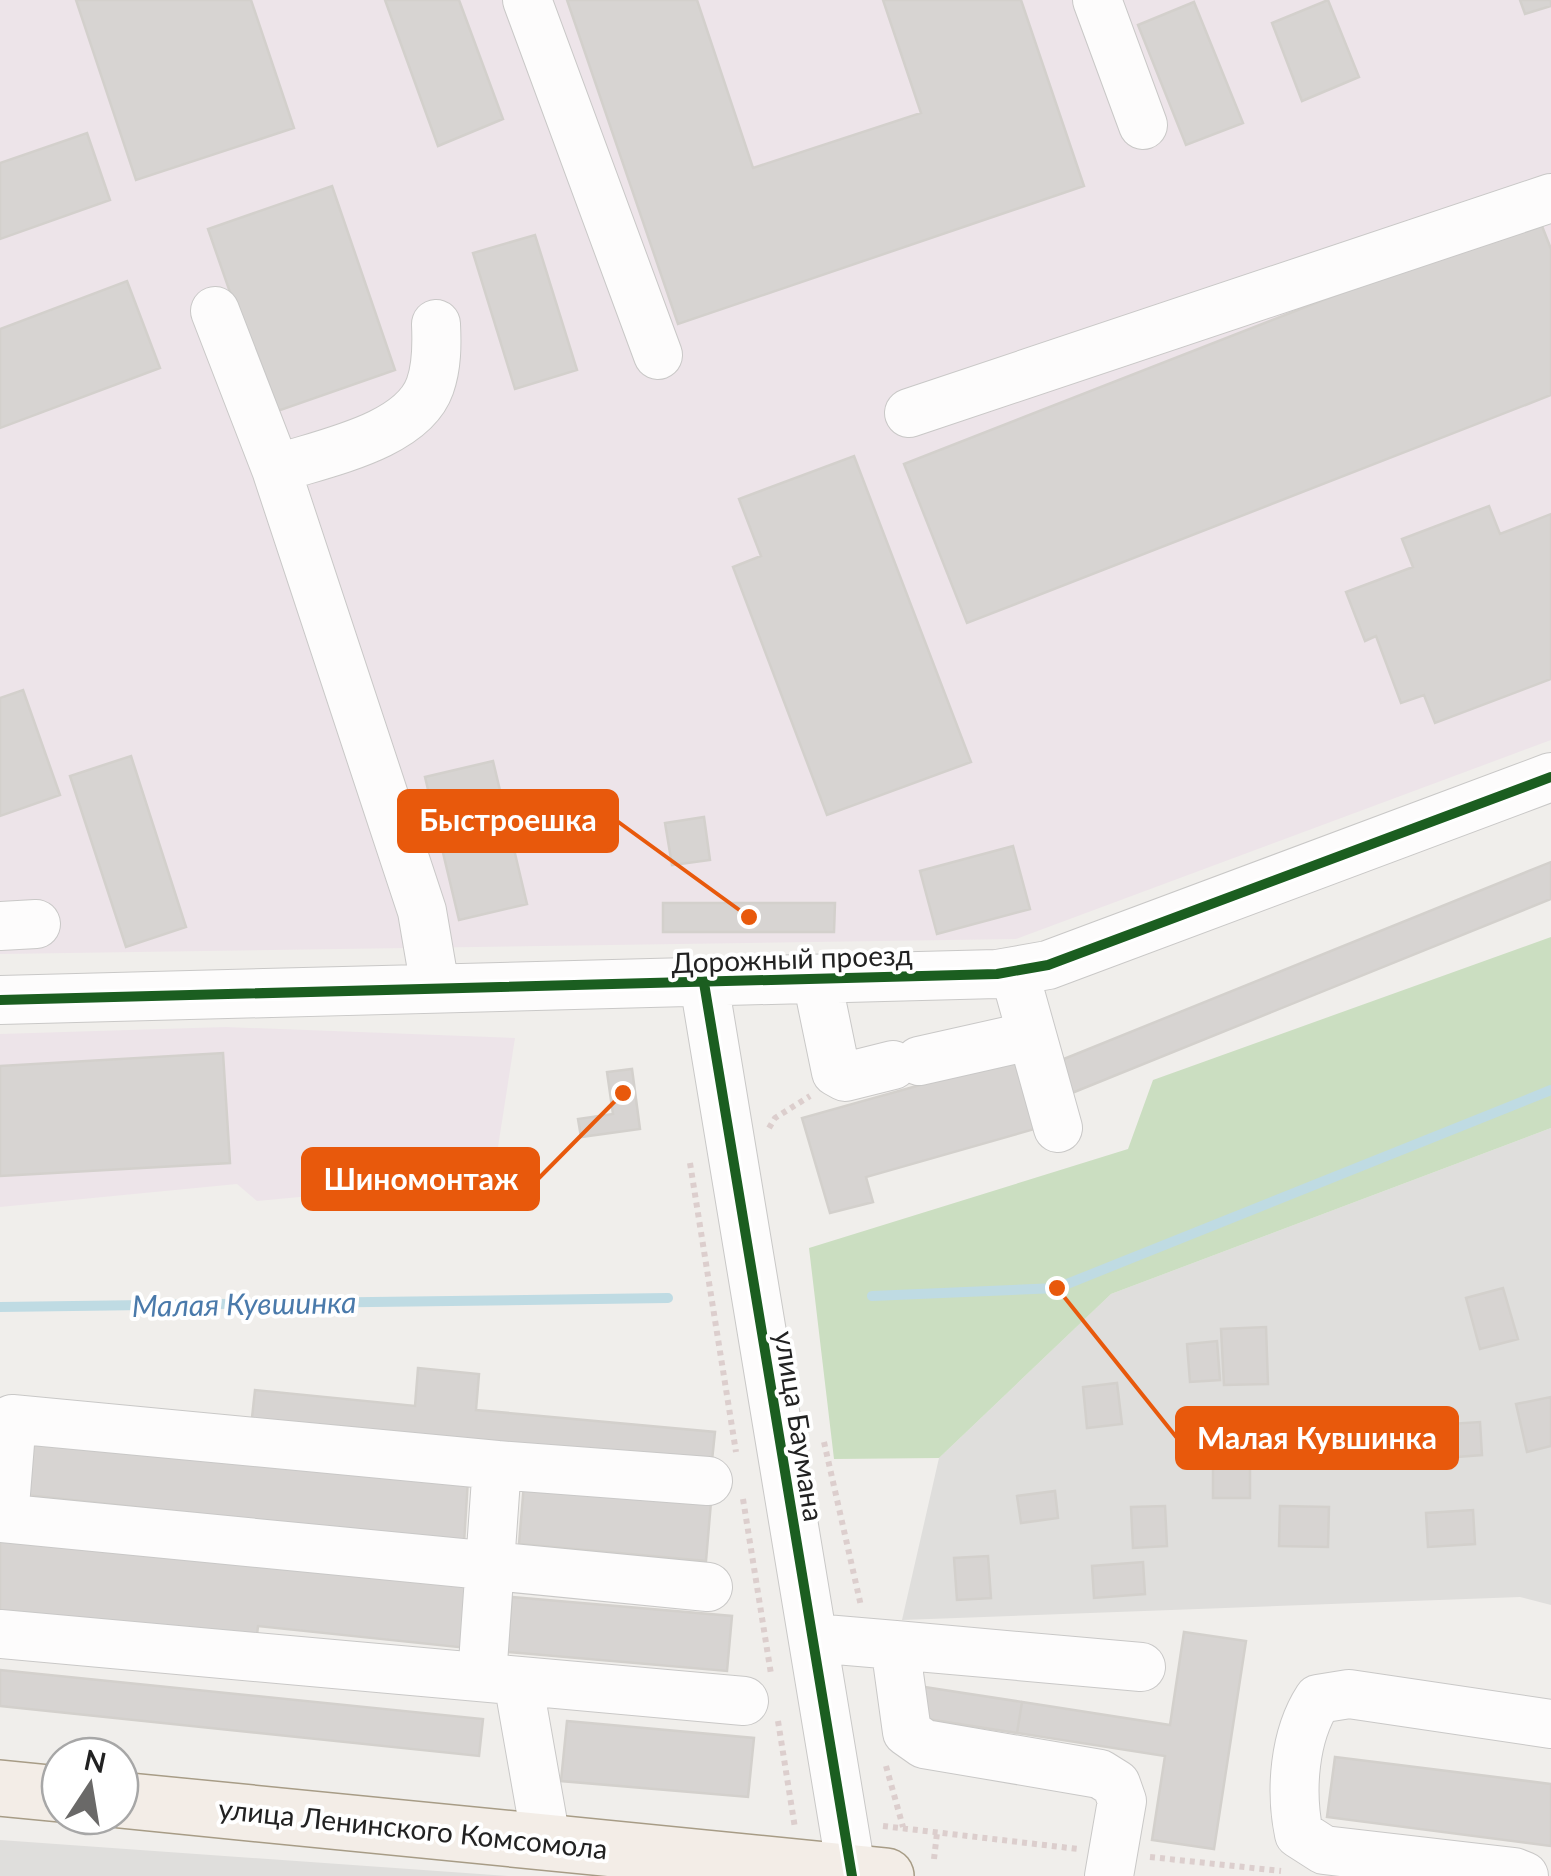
<svg xmlns="http://www.w3.org/2000/svg" width="1551" height="1876" font-family="Lato,sans-serif">
<rect width="100%" height="100%" fill="#f0eeeb"/>
<path fill="#dfdedc" d="M 1551,1128 L 1551,1605 L 1520,1597 L 902,1620 L 939,1458 L 1111,1294 Z
M 0,1840 L 508,1876 L 0,1876 Z"/>
<path fill="#ede4e9" d="M 0,0 L 1551,0 L 1551,740 L 1016,939 L 0,954 Z
M 226,1027 L 515,1038 L 493,1179 L 257,1201 L 237,1184 L 0,1207 L 0,1034 Z"/>
<path fill="#cbdec1" d="M 1551,937 L 1551,1128 L 1111,1294 L 939,1458 L 834,1459 L 809,1248 L 1128,1149 L 1153,1080 Z"/>
<g fill="none" stroke-linecap="round" stroke-linejoin="round">
<path stroke="#bfdbe3" stroke-width="10" d="M 872,1296 L 1057,1288 L 1551,1090
M 0,1307 L 668,1298"/>
</g>
<path fill="#d7d4d2" stroke="#d3d0cc" stroke-width="2.5" d="M 76,0 L 251,0 L 294,128 L 136,180 Z
M 385,0 L 459,0 L 503,119 L 438,146 Z
M 567,0 L 697,0 L 753,168 L 921,113 L 883,0 L 1021,0 L 1084,186 L 678,324 Z
M 1328,0 L 1359,77 L 1302,101 L 1272,23 Z
M 1520,0 L 1551,0 L 1551,6 L 1525,14 Z
M 1194,2 L 1243,123 L 1186,145 L 1138,25 Z
M 87,133 L 110,200 L 0,239 L 0,163 Z
M 332,186 L 395,370 L 272,413 L 208,229 Z
M 1538,216 L 1551,249 L 1551,395 L 967,623 L 904,464 Z
M 535,235 L 577,370 L 515,389 L 473,253 Z
M 127,281 L 160,368 L 0,428 L 0,329 Z
M 854,456 L 971,762 L 827,815 L 733,567 L 761,556 L 739,499 Z
M 1489,506 L 1500,534 L 1551,514 L 1551,679 L 1435,723 L 1424,695 L 1401,703 L 1376,636 L 1365,641 L 1346,592 L 1413,567 L 1402,539 Z
M 23,690 L 60,795 L 0,816 L 0,698 Z
M 131,756 L 186,927 L 126,947 L 70,776 Z
M 493,761 L 527,904 L 459,920 L 425,777 Z
M 704,817 L 710,860 L 672,865 L 665,823 Z
M 1013,846 L 1030,909 L 937,934 L 920,871 Z
M 1551,862 L 1551,899 L 1057,1099 L 1044,1067 Z
M 663,903 L 835,903 L 834,932 L 663,932 Z
M 223,1053 L 230,1163 L 0,1176 L 0,1066 Z
M 1031,1054 L 1052,1124 L 866,1177 L 873,1202 L 830,1213 L 802,1118 Z
M 632,1069 L 640,1129 L 581,1137 L 578,1119 L 613,1114 L 607,1072 Z
M 1503,1288 L 1518,1339 L 1480,1349 L 1466,1298 Z
M 1266,1327 L 1268,1384 L 1224,1385 L 1221,1329 Z
M 1217,1341 L 1220,1380 L 1190,1382 L 1187,1344 Z
M 418,1368 L 479,1374 L 476,1410 L 715,1432 L 711,1470 L 251,1427 L 255,1390 L 415,1406 Z
M 1117,1383 L 1122,1424 L 1087,1428 L 1083,1387 Z
M 1551,1397 L 1551,1446 L 1527,1452 L 1516,1404 Z
M 1480,1422 L 1482,1455 L 1405,1461 L 1403,1427 Z
M 32,1436 L 468,1479 L 464,1543 L 26,1495 Z
M 1213,1450 L 1250,1450 L 1250,1498 L 1213,1498 Z
M 524,1484 L 711,1502 L 706,1561 L 519,1544 Z
M 1055,1491 L 1058,1518 L 1021,1523 L 1017,1496 Z
M 1165,1506 L 1167,1546 L 1133,1548 L 1131,1507 Z
M 1280,1506 L 1329,1507 L 1328,1547 L 1279,1546 Z
M 1473,1510 L 1475,1544 L 1428,1547 L 1426,1513 Z
M 0,1534 L 474,1582 L 467,1648 L 258,1626 L 256,1643 L 0,1618 Z
M 988,1556 L 991,1598 L 957,1600 L 954,1558 Z
M 1143,1562 L 1145,1594 L 1094,1598 L 1092,1566 Z
M 512,1597 L 732,1616 L 727,1671 L 507,1652 Z
M 1184,1632 L 1246,1641 L 1214,1849 L 1152,1840 L 1165,1756 L 1017,1733 L 1022,1702 L 1170,1725 Z
M 0,1670 L 483,1719 L 479,1756 L 0,1706 Z
M 918,1686 L 1022,1702 L 1017,1733 L 914,1717 Z
M 567,1721 L 754,1738 L 748,1797 L 561,1781 Z
M 1335,1757 L 1551,1784 L 1551,1846 L 1327,1817 Z"/>
<g fill="none" stroke-linecap="round" stroke-linejoin="round">
<defs>
<path id="minor" d="M 527,0 L 658,355
M 1097,0 L 1143,125
M 215,311 L 276,469 L 422,911 L 435,987
M 909,413 L 1551,198
M 276,469 C 323,453 412,437 430,386 C 437,366 437,345 436,324
M 0,926 L 36,924
M 1014,971 L 1058,1128
M 817,980 L 836,1072 L 845,1077 L 893,1065
M 704,983 L 852,1876
M 0,1000 L 997,974 L 1048,965 L 1551,777
M 919,1061 L 1030,1036
M 0,1518 L 708,1587
M 4,1518 L 12,1419 L 497,1465
M 0,1634 L 744,1701
M 813,1638 L 895,1645 L 907,1732 L 924,1744 L 1100,1774 L 1116,1784 L 1122,1801 L 1109,1876
M 895,1645 L 1141,1667
M 482,1677 L 497,1465 L 708,1481
M 518,1681 L 546,1840
M 1524,1876 L 1514,1872 L 1324,1850 L 1299,1834 C 1290,1791 1294,1736 1318,1699 L 1349,1694 L 1551,1724"/>
<path id="major" d="M 0,1788 L 60,1794
M 120,1800 L 886,1876"/>
</defs>
<use href="#minor" stroke="#c9c8c7" stroke-width="50"/>
<use href="#major" stroke="#a79c86" stroke-width="58"/>
<path stroke="#dccecd" stroke-width="6" stroke-dasharray="5 5" stroke-linecap="butt" d="M 769,1128 L 775,1118 L 810,1096
M 690,1163 L 736,1452
M 824,1442 L 861,1606
M 743,1499 L 771,1674
M 778,1721 L 795,1828
M 71,1750 L 118,1755
M 886,1766 L 903,1827
M 883,1826 L 1078,1849
M 1150,1857 L 1281,1871
M 934,1859 L 937,1833"/>
<use href="#minor" stroke="#fdfcfc" stroke-width="48"/>
<use href="#major" stroke="#f3ede7" stroke-width="55"/>
<defs>
<path id="cycleway" d="M 704,983 L 852,1876
M 0,1000 L 997,974 L 1048,965 L 1551,777"/>
</defs>
<use href="#cycleway" stroke="#fff" stroke-width="16"/>
<use href="#cycleway" stroke="#1b5e20" stroke-width="10"/>
</g>
<g text-anchor="middle" dominant-baseline="central" stroke-width="8" stroke-linejoin="round" paint-order="stroke">
<g font-size="28" fill="#222" stroke="#fff">
<text transform="translate(792 958) rotate(-2)">Дорожный проезд</text>
<text transform="translate(800 1426) rotate(81)">улица Баумана</text>
<text transform="translate(413 1828) rotate(6)">улица Ленинского Комсомола</text>
</g>
<g font-size="30" font-style="italic" fill="#4a7aab" stroke="#fff">
<text transform="translate(244 1303) rotate(-1)">Малая Кувшинка</text>
</g>
</g>
<path fill="none" stroke="#e8590c" stroke-width="4" d="M749 917L617 821M623 1093L538 1179M1057 1288L1177 1438"/>
<g fill="#e8590c" stroke="#fff" stroke-width="4">
<circle cx="749" cy="917" r="10"/>
<circle cx="623" cy="1093" r="10"/>
<circle cx="1057" cy="1288" r="10"/>
</g>
<g fill="#e8590c" stroke="#e8590c" stroke-width="4">
<rect x="399" y="791" width="218" height="60" rx="10"/>
<rect x="303" y="1149" width="235" height="60" rx="10"/>
<rect x="1177" y="1408" width="280" height="60" rx="10"/>
</g>
<g font-size="30" text-anchor="middle" font-weight="bold" fill="#fff">
<text x="508" y="831">Быстроешка</text>
<text x="421" y="1190">Шиномонтаж</text>
<text x="1317" y="1449">Малая Кувшинка</text>
</g>
<g transform="translate(90 1786) rotate(12)"><circle r="48" fill="#ffffff" stroke="#a7a7a7" stroke-width="2.5"/>
<path d="M0-8L18 38L0 25L-18 38Z" fill="#6a6968"/>
<text y="-15" font-size="28" font-weight="bold" text-anchor="middle" fill="#222222">N</text>
</g>
</svg>
